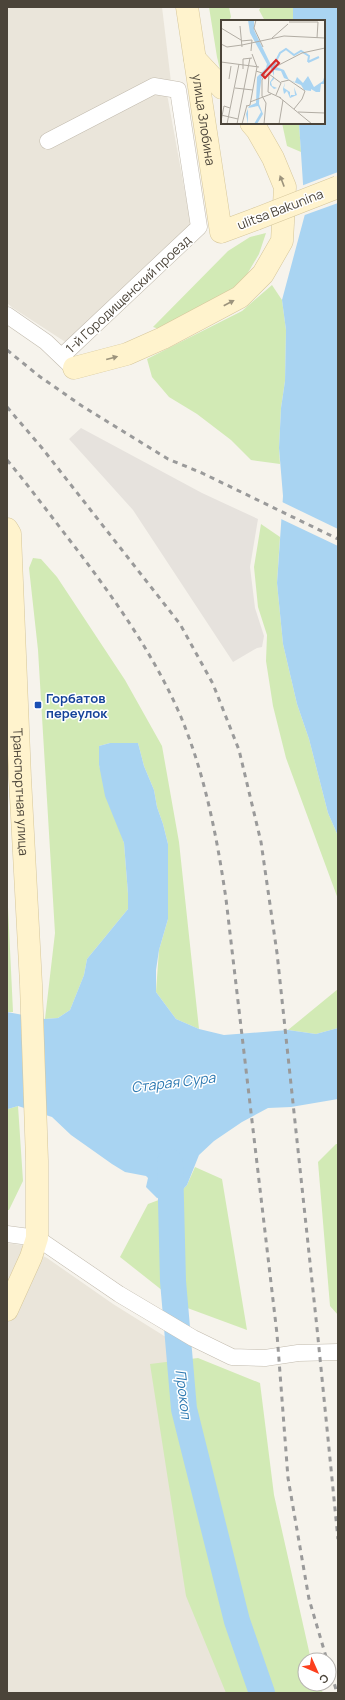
<svg xmlns="http://www.w3.org/2000/svg" width="345" height="1700" font-family="Manrope,sans-serif">
<rect width="100%" height="100%" fill="#f6f3ec"/>
<path fill="#eae5da" d="M 7,7 L 162,7 L 171,82 L 152,93 L 167,94 L 191,225 L 67,343 L 13,308 L 7,303 Z
M 7,1243 L 21,1245 L 47,1258 L 113,1304 L 169,1339 L 224,1665 L 238,1693 L 7,1693 Z"/>
<path fill="#e6e2dd" d="M 81,428 L 202,493 L 258,519 L 250,567 L 255,608 L 264,636 L 262,647 L 257,648 L 233,662 L 133,510 L 69,439 Z"/>
<path fill="#d2eab5" d="M 209,7 L 229,7 L 231,17 L 229,21 L 222,21 L 222,78 L 217,57 Z
M 261,7 L 293,7 L 293,21 L 265,21 L 259,10 Z
M 282,123 L 299,123 L 301,152 L 287,146 Z
M 266,233 L 259,254 L 243,281 L 223,295 L 159,329 L 153,327 L 228,251 L 250,237 Z
M 272,285 L 282,300 L 286,330 L 285,381 L 281,408 L 279,448 L 280,464 L 251,460 L 231,440 L 197,414 L 169,397 L 152,377 L 147,359 L 242,311 Z
M 261,524 L 280,537 L 277,583 L 283,644 L 297,704 L 309,739 L 328,813 L 338,836 L 338,899 L 286,758 L 273,706 L 266,661 L 267,635 L 258,607 L 254,567 Z
M 33,558 L 41,559 L 57,577 L 125,680 L 162,746 L 179,842 L 199,1029 L 176,1019 L 156,992 L 159,950 L 168,919 L 168,844 L 163,824 L 157,807 L 154,790 L 144,766 L 138,743 L 110,743 L 99,746 L 99,765 L 124,843 L 128,894 L 128,909 L 87,959 L 84,975 L 70,1010 L 58,1018 L 45,1019 L 55,933 L 38,650 L 29,568 Z
M 7,886 L 13,1012 L 7,1012 Z
M 338,989 L 338,1028 L 316,1034 L 288,1030 Z
M 18,1106 L 23,1181 L 9,1210 L 7,1210 L 7,1111 L 8,1109 Z
M 336,1144 L 338,1144 L 338,1315 L 330,1306 L 318,1162 Z
M 195,1167 L 222,1179 L 247,1330 L 182,1306 L 120,1257 L 148,1204 L 164,1198 L 177,1196 L 187,1185 Z
M 198,1358 L 260,1383 L 274,1495 L 311,1660 L 305,1660 L 305,1684 L 319,1684 L 323,1693 L 226,1693 L 186,1596 L 150,1364 Z"/>
<path fill="#a9d4f2" d="M 293,7 L 338,7 L 338,836 L 328,813 L 309,739 L 297,704 L 283,644 L 277,583 L 283,496 L 279,448 L 281,408 L 285,381 L 286,330 L 282,300 L 305,214 L 299,123 L 324,123 L 324,21 L 293,21 Z
M 110,743 L 138,743 L 144,766 L 154,790 L 157,807 L 163,824 L 168,844 L 168,919 L 159,950 L 156,970 L 156,992 L 176,1019 L 199,1029 L 224,1035 L 288,1030 L 316,1034 L 338,1028 L 338,1099 L 291,1107 L 268,1108 L 242,1122 L 214,1141 L 199,1155 L 187,1185 L 177,1196 L 157,1198 L 146,1187 L 148,1178 L 146,1176 L 125,1172 L 112,1164 L 71,1135 L 52,1117 L 18,1106 L 8,1109 L 7,1111 L 7,1012 L 45,1019 L 58,1018 L 70,1010 L 84,975 L 87,959 L 128,909 L 128,894 L 124,843 L 105,796 L 99,765 L 99,746 Z"/>
<path fill="#f6f3ec" d="M 338,172 L 338,203 L 302,216 L 301,186 Z
M 280,501 L 338,529 L 338,546 L 279,518 Z"/>
<g fill="none" stroke-linecap="round" stroke-linejoin="round">
<path stroke="#a9d4f2" stroke-width="26" d="M 170,1162 L 173,1281 L 184,1409 L 237,1621 L 262,1693"/>
<defs>
<path id="street" d="M 48,141 L 154,86 L 178,90 L 199,227 L 62,356
M 7,315 L 46,342 L 68,363
M 7,1234 L 37,1238 L 119,1294 L 193,1338 L 232,1357 L 265,1358 L 298,1353 L 338,1352"/>
<g id="secondary">
<path id="s1" d="M 187,7 L 221,232 L 256,219"/>
<path d="M 195,59 L 222,88"/>
<path d="M 74,368 L 127,354 L 163,338 L 240,297 L 263,274 L 282,241 L 285,187 L 273,158 L 257,130 L 251,123"/>
<path id="s2" d="M 7,529 L 10,534 L 20,778 L 31,984 L 37,1161 L 37,1238 L 31,1257 L 7,1310"/>
</g>
</defs>
<use href="#street" stroke="#c2bbae" stroke-width="17"/>
<use href="#secondary" stroke="#d6c79b" stroke-width="23"/>
<use href="#street" stroke="#fff" stroke-width="16"/>
<use href="#secondary" stroke="#fff3cd" stroke-width="22"/>
<path stroke="#9a9a9a" stroke-width="3" stroke-dasharray="5 5" stroke-linecap="butt" d="M 7,350 L 39,376 L 82,406 L 168,459 L 202,473 L 338,539
M 7,407 L 42,448 L 180,624 L 213,684 L 239,750 L 261,842 L 277,953 L 317,1328 L 338,1539
M 7,460 C 28,485 48,512 68,538 C 111,594 153,652 181,717 C 205,775 217,837 226,899 L 277,1334 L 288,1478 L 309,1599 L 327,1660
M 329,1665 L 337,1693"/>
<defs>
<path id="secondary-bridge" d="M 256,219 L 338,187"/>
</defs>
<use href="#secondary-bridge" stroke="#d6c79b" stroke-width="23" stroke-linecap="butt"/>
<use href="#secondary-bridge" stroke="#fff3cd" stroke-width="22"/>
</g>
<defs><path id="oneway-solid" d="M-6-.8H1V-3.2L6.5 0L1 3.2V.8H-6Z"/></defs>
<g fill="#9c937c">
<use href="#oneway-solid" transform="translate(282 181) rotate(-111)"/>
<use href="#oneway-solid" transform="translate(229 303) rotate(-28)"/>
<use href="#oneway-solid" transform="translate(112 358) rotate(-15)"/>
</g>
<rect fill="#1a4fb4" stroke="#fff" stroke-width="1.5" x="34" y="701" width="8" height="8" rx="2"/>
<g text-anchor="middle" dominant-baseline="central" stroke-width="3" stroke-linejoin="round" paint-order="stroke">
<g font-size="13" fill="#4b4439" stroke="#fff">
<text stroke="none"><textPath href="#s1" startOffset="114">улица Злобина</textPath></text>
<text transform="translate(280 209) rotate(-21)">ulitsa Bakunina</text>
<text transform="translate(128 294) rotate(-43)">1-й Городищенский проезд</text>
<text stroke="none"><textPath href="#s2" startOffset="264">Транспортная улица</textPath></text>
</g>
<g font-size="13" font-weight="bold" fill="#164399" stroke="#fff" text-anchor="start">
<text x="46" y="698">Горбатов<tspan x="46" dy="15">переулок</tspan></text>
</g>
<g font-size="14" font-style="italic" fill="#2e7ab2" stroke="#fff">
<text transform="translate(173 1082) rotate(-7)">Старая Сура</text>
<text transform="translate(184 1394) rotate(83)">Прокоп</text>
</g>
</g>
<g transform="translate(221 20)">
<rect width="104" height="104" fill="#f6f3ec"/>
<path d="M 27,0 L 33,0 L 33,10 L 50,45 L 63,50 L 68,60 L 74,62 L 76,57 L 82,63 L 87,56 L 93,67 L 102,61 L 104,54 L 104,64 L 100,64 L 99,72 L 95,72 L 90,69 L 90,71 L 83,70 L 80,65 L 63,58 L 60,51 L 53,50 L 53,59 L 50,62 L 51,66 L 56,68 L 63,74 L 62,69 L 64,62 L 63,68 L 69,72 L 69,77 L 70,75 L 74,75 L 73,67 L 76,75 L 69,78 L 66,71 L 63,74 L 56,68 L 53,69 L 49,65 L 49,62 L 53,56 L 49,46 L 39,60 L 38,84 L 42,94 L 36,104 L 33,104 L 40,92 L 37,86 L 27,88 L 27,104 L 25,94 L 28,86 L 35,83 L 36,57 L 45,48 L 46,44 L 29,13 Z" fill="#a9d4f2"/>
<path fill="none" stroke="#a9d4f2" stroke-width="2" d="M 87,42 L 98,37M 52,47 L 59,33 L 65,29 L 73,35 L 80,31 L 88,36 L 87,42M 37,77 L 40,55"/>
<path fill="none" stroke="#b2ada4" stroke-width="1" d="M 35,0 L 33,8 L 42,27M 68,2 L 97,2 L 96,18M 19,6 L 21,27M 0,8 L 20,20M 51,18 L 67,4M 20,21 L 31,20 L 30,31M 0,24 L 6,27 L 21,25 L 63,16 L 104,18M 0,42 L 38,47M 22,49 L 22,39 L 31,38M 35,51 L 44,54 L 41,60 L 41,76 L 45,83 L 43,104M 48,54 L 60,63 L 55,75M 8,59 L 10,46M 60,62 L 68,60 L 84,71 L 81,79 L 73,89M 14,68 L 32,70M 58,77 L 91,104M 60,78 L 47,72 L 48,53 L 54,47 L 81,33 L 104,28M 29,82 L 50,74M 26,86 L 29,85 L 36,47 L 31,34M 77,92 L 104,93M 0,95 L 17,99M 0,101 L 3,86 L 9,88M 6,104 L 18,44M 16,104 L 29,38M 21,104 L 26,85M 58,104 L 62,80"/>
<path fill="#d62828" fill-opacity="0.15" stroke="#d62828" stroke-width="2" d="M 55,40 L 58,43 L 44,58 L 41,55 Z"/>
<rect width="104" height="104" fill="none" stroke="#4b4439" stroke-width="2"/>
</g>
<rect width="345" height="1700" fill="none" stroke="#4b4439" stroke-width="16"/>
<g transform="translate(317 1672) rotate(135)"><circle r="19" fill="#ffffff" stroke="#b7b4b0"/>
<path d="M0-3L7 15L0 10L-7 15Z" fill="#fc3f1d"/>
<text y="-6" font-size="11" font-weight="bold" text-anchor="middle" fill="#4b4439">С</text>
</g>
</svg>
